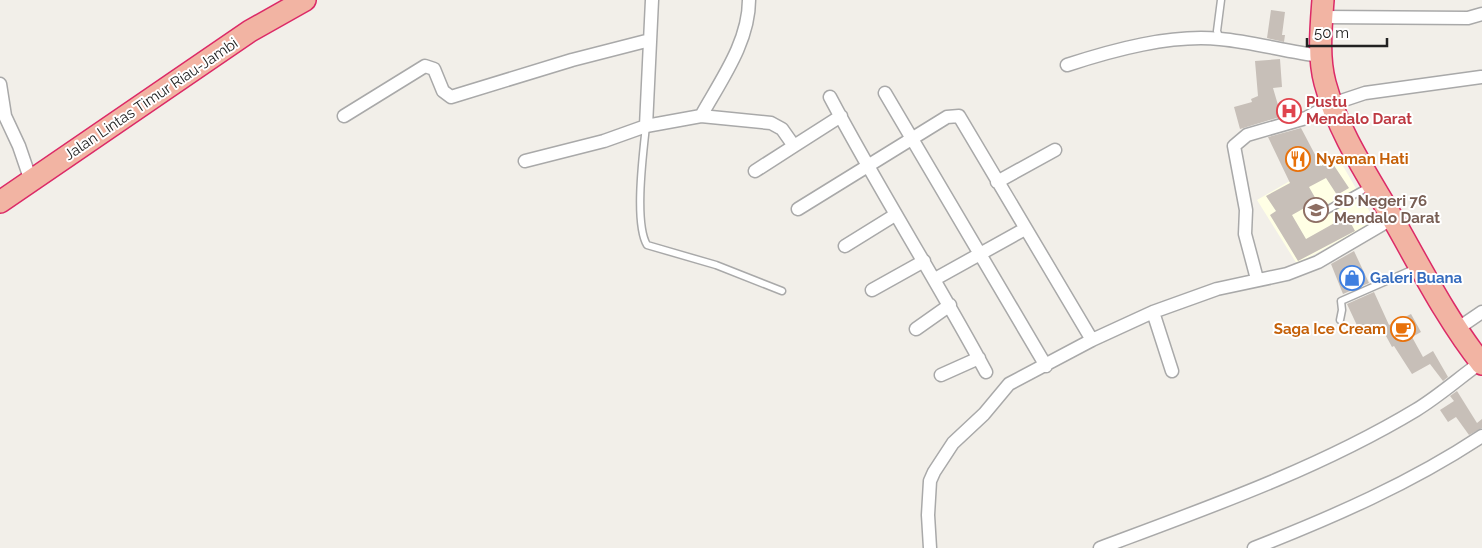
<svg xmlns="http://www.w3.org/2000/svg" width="1482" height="548" font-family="Raleway,sans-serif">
<rect width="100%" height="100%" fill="#f2efe9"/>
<path fill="#ffffe5" d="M 1336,154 L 1375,221 L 1297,264 L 1257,200 Z"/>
<path fill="#c7bfb8" d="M 1271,10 L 1285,12 L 1282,35 L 1285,35 L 1284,42 L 1267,38 Z
M 1280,59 L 1282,87 L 1273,88 L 1278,105 L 1293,101 L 1296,112 L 1240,129 L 1234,107 L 1252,102 L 1251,99 L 1258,96 L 1255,61 Z
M 1301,128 L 1321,166 L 1331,161 L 1349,188 L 1337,195 L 1326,178 L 1309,187 L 1317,201 L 1292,215 L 1306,239 L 1347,216 L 1355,231 L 1298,261 L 1270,215 L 1276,211 L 1266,196 L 1290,183 L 1268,137 Z
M 1354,251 L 1369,283 L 1343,294 L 1331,264 Z
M 1374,292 L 1389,325 L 1411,314 L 1421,332 L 1412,337 L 1423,357 L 1433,351 L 1448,377 L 1443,381 L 1430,364 L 1412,374 L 1394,346 L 1392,347 L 1380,325 L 1361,334 L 1347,304 Z
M 1457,391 L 1477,423 L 1482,419 L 1482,428 L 1469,435 L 1456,417 L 1448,422 L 1440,410 L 1454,401 L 1450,396 Z"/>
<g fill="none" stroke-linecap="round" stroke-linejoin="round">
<defs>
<path id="service" d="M 1220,39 L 1217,31 L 1221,0
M 646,126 C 643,154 634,223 647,245 L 716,265 L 782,291
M 1318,215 L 1370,186
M 1340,320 L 1342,310 L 1341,301 L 1416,268"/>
<path id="minor" d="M 1322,17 L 1468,18 L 1482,14
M 1067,65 C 1113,50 1171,34 1220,39 C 1254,42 1287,52 1321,56
M 0,84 L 5,116 L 19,146 L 31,181
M 885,93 L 1046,366
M 830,97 C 879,190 936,279 986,372
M 344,116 L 425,66 L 434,69 L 443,91 L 451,97 L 572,60 L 650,40
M 701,116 L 771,123 L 782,129 L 794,146 L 841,116
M 646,126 L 701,116 C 721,80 749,42 749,0
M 525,161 L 604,141 L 646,126 L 652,0
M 755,171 L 794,146
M 997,182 L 1055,150
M 798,209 L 947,117 L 959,116 L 1092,340
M 845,246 L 895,215
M 935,279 L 1025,229
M 1257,279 L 1245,234 L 1246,210 L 1234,146 L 1247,135 L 1306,118 L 1332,104 L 1365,93 L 1481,77
M 872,290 L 924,261
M 1153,312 L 1172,371
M 916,329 L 950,305
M 1457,329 L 1482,312
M 941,375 L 979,358
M 930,548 L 928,515 L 930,481 L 934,472 L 953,443 L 984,414 L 1009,384 L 1092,340 L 1153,312 L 1217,289 L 1287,274 L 1318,262 L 1393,218
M 1100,548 C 1207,508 1318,469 1416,410 C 1439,396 1459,378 1480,363
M 1254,548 C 1333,517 1411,483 1482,436"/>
<path id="trunk" d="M 1323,0 C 1321,27 1318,57 1325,83 C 1338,132 1368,176 1393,219 C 1421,268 1447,320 1482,364
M 0,202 L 250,31 L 305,0"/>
</defs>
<use href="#service" stroke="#a9a9a9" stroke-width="9"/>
<use href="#minor" stroke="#a9a9a9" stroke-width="15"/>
<use href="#trunk" stroke="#dc2a67" stroke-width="24"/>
<use href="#service" stroke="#fff" stroke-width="6"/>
<use href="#minor" stroke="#fff" stroke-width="12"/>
<use href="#trunk" stroke="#f2b4a3" stroke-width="21"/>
</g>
<defs>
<symbol id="hospital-ring" viewBox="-11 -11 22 22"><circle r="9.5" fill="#fff" stroke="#e0444e" stroke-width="1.5"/><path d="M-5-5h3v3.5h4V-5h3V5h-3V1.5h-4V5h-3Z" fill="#e0444e"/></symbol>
<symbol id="restaurant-ring" viewBox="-11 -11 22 22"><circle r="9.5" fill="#fff" stroke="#e8710a" stroke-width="1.5"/><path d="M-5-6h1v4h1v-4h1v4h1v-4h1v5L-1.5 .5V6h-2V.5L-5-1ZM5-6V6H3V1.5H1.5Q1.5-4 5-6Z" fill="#e8710a"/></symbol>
<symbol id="school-ring" viewBox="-11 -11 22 22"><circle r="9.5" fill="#fff" stroke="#8d6e63" stroke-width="1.5"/><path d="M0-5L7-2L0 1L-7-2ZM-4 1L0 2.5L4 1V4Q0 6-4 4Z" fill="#8d6e63"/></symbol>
<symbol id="shop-ring" viewBox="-11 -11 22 22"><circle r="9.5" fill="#fff" stroke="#3f7fe0" stroke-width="1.5"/><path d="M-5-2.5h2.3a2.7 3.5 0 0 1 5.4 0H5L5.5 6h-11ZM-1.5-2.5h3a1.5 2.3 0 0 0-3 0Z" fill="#3f7fe0"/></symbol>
<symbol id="cafe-ring" viewBox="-11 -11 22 22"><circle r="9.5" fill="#fff" stroke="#e8710a" stroke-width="1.5"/><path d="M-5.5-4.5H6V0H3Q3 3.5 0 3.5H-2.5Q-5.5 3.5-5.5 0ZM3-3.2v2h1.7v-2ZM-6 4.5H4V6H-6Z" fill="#e8710a"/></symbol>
</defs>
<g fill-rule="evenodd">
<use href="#hospital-ring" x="1275" y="97" width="28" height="28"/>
<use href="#restaurant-ring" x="1284" y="145" width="28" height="28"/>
<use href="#school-ring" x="1302" y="196" width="28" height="28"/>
<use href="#shop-ring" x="1338" y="264" width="28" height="28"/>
<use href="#cafe-ring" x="1389" y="315" width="28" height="28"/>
</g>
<g text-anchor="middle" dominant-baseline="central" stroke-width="4" stroke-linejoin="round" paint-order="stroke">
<g font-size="15" fill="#222" stroke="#fff">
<text transform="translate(151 99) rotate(-34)">Jalan Lintas Timur Riau-Jambi</text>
</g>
<g font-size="15" font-weight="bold" fill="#be3a42" stroke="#fff" text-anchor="start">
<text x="1306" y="102">Pustu<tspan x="1306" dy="17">Mendalo Darat</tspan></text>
</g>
<g font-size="15" font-weight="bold" fill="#c56008" stroke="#fff" text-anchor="start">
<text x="1316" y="159">Nyaman Hati</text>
<text x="1386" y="329" text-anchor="end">Saga Ice Cream</text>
</g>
<g font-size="15" font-weight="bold" fill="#785e54" stroke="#fff" text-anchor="start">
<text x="1334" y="201">SD Negeri 76<tspan x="1334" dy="17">Mendalo Darat</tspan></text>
</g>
<g font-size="15" font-weight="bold" fill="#366cbe" stroke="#fff" text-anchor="start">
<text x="1370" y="278">Galeri Buana</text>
</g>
</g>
<path d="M1307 38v8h80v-8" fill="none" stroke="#222222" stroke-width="2.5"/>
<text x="1314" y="38" font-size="15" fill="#222222" stroke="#ffffff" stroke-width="4" paint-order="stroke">50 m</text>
</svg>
